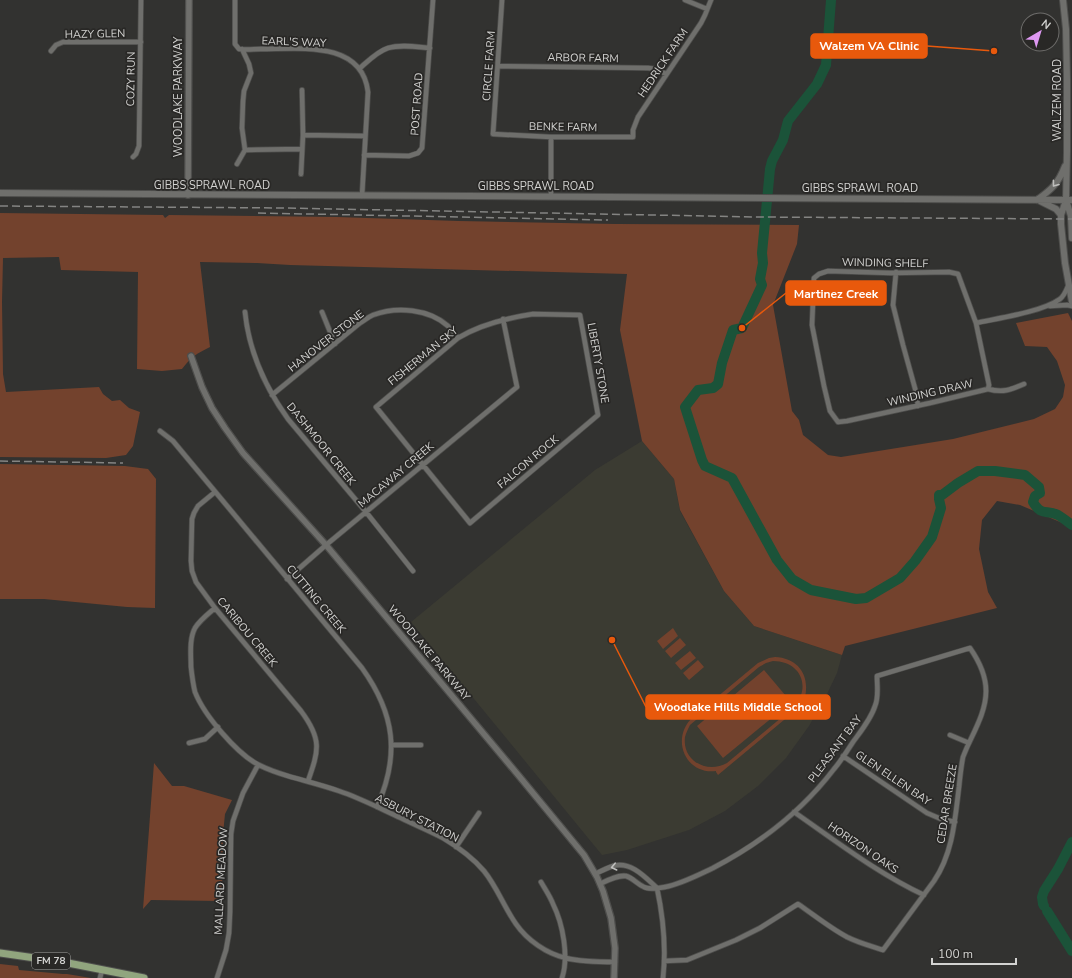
<svg xmlns="http://www.w3.org/2000/svg" width="1072" height="978" font-family="'Nunito Sans',sans-serif">
<rect width="100%" height="100%" fill="#323230"/>
<path fill="#3b3b32" d="M 642,441 L 674,479 L 680,511 L 724,591 L 754,626 L 842,655 L 837,673 L 828,692 L 809,726 L 786,758 L 758,786 L 725,811 L 689,830 L 627,850 L 602,855 L 411,622 L 595,470 Z"/>
<path fill="#73422d" fill-rule="evenodd" d="M 0,213 L 163,215 L 165,218 L 169,215 L 337,217 L 459,221 L 616,224 L 799,225 L 797,244 L 773,305 L 792,411 L 799,420 L 803,435 L 828,455 L 841,457 L 953,439 L 1034,419 L 1055,409 L 1063,397 L 1065,385 L 1057,361 L 1047,347 L 1025,346 L 1016,323 L 1068,313 L 1072,321 L 1072,528 L 1067,525 L 1020,505 L 997,501 L 982,520 L 979,549 L 988,592 L 997,608 L 845,646 L 842,655 L 754,626 L 724,591 L 680,510 L 674,479 L 642,441 L 620,330 L 627,274 L 290,265 L 257,263 L 200,262 L 210,347 C 196,354 191,357 182,369 L 162,371 L 137,369 L 138,272 L 61,270 L 59,257 L 3,258 L 2,302 L 3,374 L 6,392 L 99,387 L 103,394 L 112,401 L 120,400 L 129,408 L 140,412 L 133,446 L 126,455 L 106,458 L 0,457 Z
M 0,464 L 125,466 L 148,469 L 156,479 L 155,608 L 127,607 L 44,599 L 0,599 Z
M 673,628 L 678,636 L 663,649 L 657,641 Z
M 680,638 L 686,645 L 671,658 L 665,651 Z
M 690,651 L 696,658 L 681,670 L 675,663 Z
M 775,657 C 798,658 810,675 805,697 L 806,697 L 808,700 L 718,775 L 716,772 L 716,771 C 685,775 670,738 693,717 L 758,663 L 769,658 ZM 773,661 C 800,661 812,686 794,707 L 727,763 C 707,774 682,761 685,737 C 686,733 688,729 690,725 L 759,667 L 766,663 Z
M 698,660 L 704,667 L 689,680 L 683,673 Z
M 764,670 L 791,702 L 723,758 L 697,726 Z
M 154,763 L 172,786 L 184,786 L 232,800 L 225,814 L 223,834 L 222,899 L 220,901 L 151,900 L 143,909 Z
M 0,964 L 18,966 L 19,970 L 63,974 L 67,974 L 91,978 L 0,978 Z"/>
<g fill="none" stroke-linecap="round" stroke-linejoin="round">
<path stroke="#1b5339" stroke-width="10" d="M 831,0 L 826,65 L 817,84 L 788,121 L 783,140 L 772,161 L 770,169 L 762,253 L 763,263 L 760,279 L 762,285 L 742,328 L 733,330 L 722,363 L 718,384 L 713,388 L 698,390 L 685,407 L 702,460 L 705,466 L 732,478 L 777,560 L 792,579 L 811,590 L 856,599 L 866,598 L 900,578 L 915,561 L 932,537 L 941,508 L 939,499 L 939,495 L 942,495 L 958,483 L 978,471 L 995,471 L 1025,475 L 1039,487 L 1040,493 L 1035,496 L 1033,502 C 1042,517 1046,509 1058,515 C 1063,518 1068,522 1072,525
M 1044,906 L 1043,904 L 1042,897 L 1044,891 L 1058,869 L 1072,842
M 1047,911 L 1072,951"/>
<defs>
<path id="minor" d="M 235,0 L 235,44 L 239,49 C 246,50 254,49 261,49 C 299,49 362,40 368,92 L 362,196
M 502,0 L 493,134 L 551,137 L 633,137 L 633,130 L 638,117 L 701,23 L 705,15 L 711,0
M 685,0 L 707,9
M 242,49 L 249,64 L 251,73 L 244,91 L 243,101 L 242,128 L 245,150
M 51,51 L 56,45 L 63,42 L 141,42
M 498,66 L 648,68 L 656,69 L 666,74
M 360,68 C 368,61 378,51 388,48 C 401,44 417,47 430,48
M 303,135 L 365,136
M 364,155 L 409,156 L 418,153 L 422,148 L 433,0
M 133,157 L 136,154 L 139,146 L 141,0
M 237,164 L 245,150 L 302,149
M 301,174 L 303,135 L 302,90
M 551,197 L 551,137
M 896,272 L 893,305 L 903,345 L 916,392 L 918,406
M 1050,306 L 1067,305 L 1072,306
M 245,312 C 249,352 265,387 288,419 L 366,512 L 413,571
M 322,312 L 335,344
M 533,314 L 580,315 L 598,415 L 470,523 L 376,407 L 458,338 C 481,324 507,318 533,314 Z
M 976,323 C 999,318 1042,312 1060,299 C 1064,296 1066,291 1068,286
M 988,389 L 989,385 L 976,323 L 958,274 L 949,272 L 891,273 L 828,271 L 819,274 L 814,278 L 812,325 L 824,386 L 830,411 L 838,422 L 847,421 L 930,403 L 988,389 C 1003,393 1010,390 1024,384
M 272,395 L 360,323 C 364,321 368,317 373,315 C 397,306 429,309 448,326 C 452,330 455,334 458,338
M 160,431 L 173,441 L 362,668 C 395,714 400,755 377,807
M 215,492 L 198,506 L 194,513 L 192,519 L 191,561 L 192,571 L 196,582 L 215,608 L 301,711 C 322,739 319,750 308,781
M 287,579 L 326,545 L 517,387 L 503,319
M 215,608 C 208,614 200,620 195,628 C 189,639 191,655 191,667 C 192,676 193,684 195,692 C 204,715 237,754 259,765 C 269,770 278,773 288,776 C 305,781 322,785 339,791 C 360,798 381,809 401,818 C 415,825 430,831 443,838 C 458,847 473,858 484,871 C 497,887 504,907 516,924 C 527,940 547,954 566,958 C 582,962 599,962 615,962
M 950,735 L 969,743
M 189,743 L 205,739 L 218,727
M 392,745 L 421,745
M 843,756 L 927,813 L 941,819 L 955,822
M 794,812 C 836,841 877,873 924,895
M 456,847 L 479,813
M 595,874 C 601,871 607,868 613,866 C 631,861 645,877 657,888
M 541,882 C 545,889 550,896 553,904 C 563,924 569,957 562,978
M 600,884 C 608,880 617,875 626,876 C 633,878 637,884 644,887 C 649,890 659,888 665,887 C 681,884 698,875 713,868 C 759,844 802,811 834,769 C 841,761 847,751 853,742 C 861,731 871,719 875,706 C 879,697 877,686 877,676 L 970,648 C 979,661 986,675 986,691 C 986,709 977,726 969,743 C 967,747 965,752 963,757 C 961,767 960,777 959,787 C 955,819 953,853 934,881 L 883,950 C 871,946 859,943 847,937 C 830,928 814,915 798,904 L 760,928 L 736,940 L 687,960 L 664,961
M 657,888 C 663,916 666,950 663,978
M 100,978 L 102,970
M 217,978 L 226,950 L 229,933 L 230,912 L 231,834 L 233,821 L 243,793 L 258,765"/>
<path id="tertiary" d="M 188,195 L 189,0
M 191,356 L 202,387 L 212,408 L 225,428 L 243,453 L 326,545 L 519,776 L 584,855 L 597,877 L 603,891 L 611,918 L 615,948 L 614,978"/>
<path id="secondary" d="M 1063,0 L 1066,29 L 1067,79 L 1067,152 L 1066,200 L 1061,215 L 1061,224 L 1065,263 L 1072,302
M 0,193 C 357,196 715,197 1072,200
M 1037,200 C 1052,189 1058,184 1065,166
M 1066,200 L 1071,216 L 1072,238
M 1040,201 L 1056,209 L 1061,215"/>
<path id="primary" d="M 0,953 L 63,962 L 144,978"/>
</defs>
<use href="#minor" stroke="#4e4e4c" stroke-width="6"/>
<use href="#tertiary" stroke="#4e4e4c" stroke-width="8"/>
<use href="#secondary" stroke="#4e4e4c" stroke-width="8"/>
<use href="#primary" stroke="#4e4e4c" stroke-width="9"/>
<use href="#minor" stroke="#6f6f6c" stroke-width="4.5"/>
<use href="#tertiary" stroke="#6f6f6c" stroke-width="5.5"/>
<use href="#secondary" stroke="#6f6f6c" stroke-width="6"/>
<use href="#primary" stroke="#91a57e" stroke-width="7"/>
<path stroke="#848482" stroke-width="1.5" stroke-dasharray="8 4" stroke-linecap="butt" d="M 0,206 L 282,208 L 758,217 L 1072,219
M 258,213 L 608,220
M 0,461 L 123,463"/>
</g>
<defs><path id="oneway-chevron" d="M-2-3.5L2.5 0L-2 3.5" fill="none" stroke-width="1.6" stroke-linecap="round" stroke-linejoin="round"/></defs>
<g stroke="#bfbfbd">
<use href="#oneway-chevron" transform="translate(1055 184) rotate(127)"/>
<use href="#oneway-chevron" transform="translate(614 867) rotate(167)"/>
</g>
<g text-anchor="middle" dominant-baseline="central" stroke-width="3.5" stroke-linejoin="round" paint-order="stroke">
<rect fill="#292826" stroke="#a0a09e" stroke-width="1" x="32" y="953" width="38" height="16" rx="3"/>
<g font-size="10" font-weight="bold" fill="#d3d3d1">
<text x="51" y="961">FM 78</text>
</g>
<g font-size="11" fill="#d3d3d1" stroke="#292826">
<text transform="translate(95 34) rotate(-1)">HAZY GLEN</text>
<text transform="translate(294 42) rotate(2)">EARL'S WAY</text>
<text transform="translate(583 58) rotate(1)">ARBOR FARM</text>
<text transform="translate(663 63) rotate(-56)">HEDRICK FARM</text>
<text transform="translate(489 66) rotate(-86)">CIRCLE FARM</text>
<text transform="translate(131 79) rotate(-89)">COZY RUN</text>
<text transform="translate(178 97) rotate(-90)">WOODLAKE PARKWAY</text>
<text transform="translate(1057 100) rotate(-90)">WALZEM ROAD</text>
<text transform="translate(417 104) rotate(-86)">POST ROAD</text>
<text transform="translate(563 127) rotate(1)">BENKE FARM</text>
<text x="212" y="185">GIBBS SPRAWL ROAD</text>
<text x="536" y="186">GIBBS SPRAWL ROAD</text>
<text x="860" y="188">GIBBS SPRAWL ROAD</text>
<text transform="translate(885 263) rotate(1)">WINDING SHELF</text>
<text transform="translate(326 341) rotate(-38)">HANOVER STONE</text>
<text transform="translate(423 356) rotate(-39)">FISHERMAN SKY</text>
<text transform="translate(598 363) rotate(80)">LIBERTY STONE</text>
<text transform="translate(930 393) rotate(-13)">WINDING DRAW</text>
<text transform="translate(321 444) rotate(51)">DASHMOOR CREEK</text>
<text transform="translate(528 462) rotate(-40)">FALCON ROCK</text>
<text transform="translate(396 475) rotate(-40)">MACAWAY CREEK</text>
<text transform="translate(316 599) rotate(50)">CUTTING CREEK</text>
<text transform="translate(247 632) rotate(50)">CARIBOU CREEK</text>
<text transform="translate(429 653) rotate(50)">WOODLAKE PARKWAY</text>
<text transform="translate(835 749) rotate(-53)">PLEASANT BAY</text>
<text transform="translate(893 778) rotate(34)">GLEN ELLEN BAY</text>
<text transform="translate(947 804) rotate(-81)">CEDAR BREEZE</text>
<text transform="translate(417 818) rotate(27)">ASBURY STATION</text>
<text transform="translate(863 848) rotate(34)">HORIZON OAKS</text>
<text transform="translate(221 881) rotate(-87)">MALLARD MEADOW</text>
</g>
</g>
<path fill="none" stroke="#e8590c" stroke-width="1.5" d="M994 51L927 46M742 328L786 293M612 640L646 707"/>
<g fill="#e8590c" stroke="#292826" stroke-width="1.5">
<circle cx="994" cy="51" r="4"/>
<circle cx="742" cy="328" r="4"/>
<circle cx="612" cy="640" r="4"/>
</g>
<g fill="#e8590c" stroke="#e8590c" stroke-width="1.5">
<rect x="811" y="34" width="116" height="24" rx="4"/>
<rect x="786" y="281" width="100" height="24" rx="4"/>
<rect x="646" y="695" width="184" height="24" rx="4"/>
</g>
<g font-size="12" text-anchor="middle" font-weight="bold" fill="#fff">
<text x="869" y="50">Walzem VA Clinic</text>
<text x="836" y="298">Martinez Creek</text>
<text x="738" y="711">Woodlake Hills Middle School</text>
</g>
<g transform="translate(1040 32) rotate(38)"><circle r="19" fill="#292826" stroke="#6d6c6a"/>
<path d="M0-3L7 15L0 10L-7 15Z" fill="#de98f2"/>
<text y="-6" font-size="11" font-weight="bold" text-anchor="middle" fill="#d3d3d1">N</text>
</g>
<path d="M932 958v6h84v-6" fill="none" stroke="#d3d3d1" stroke-width="2"/>
<text x="938" y="958" font-size="12" fill="#d3d3d1" stroke="#292826" stroke-width="3" paint-order="stroke">100 m</text>
</svg>
